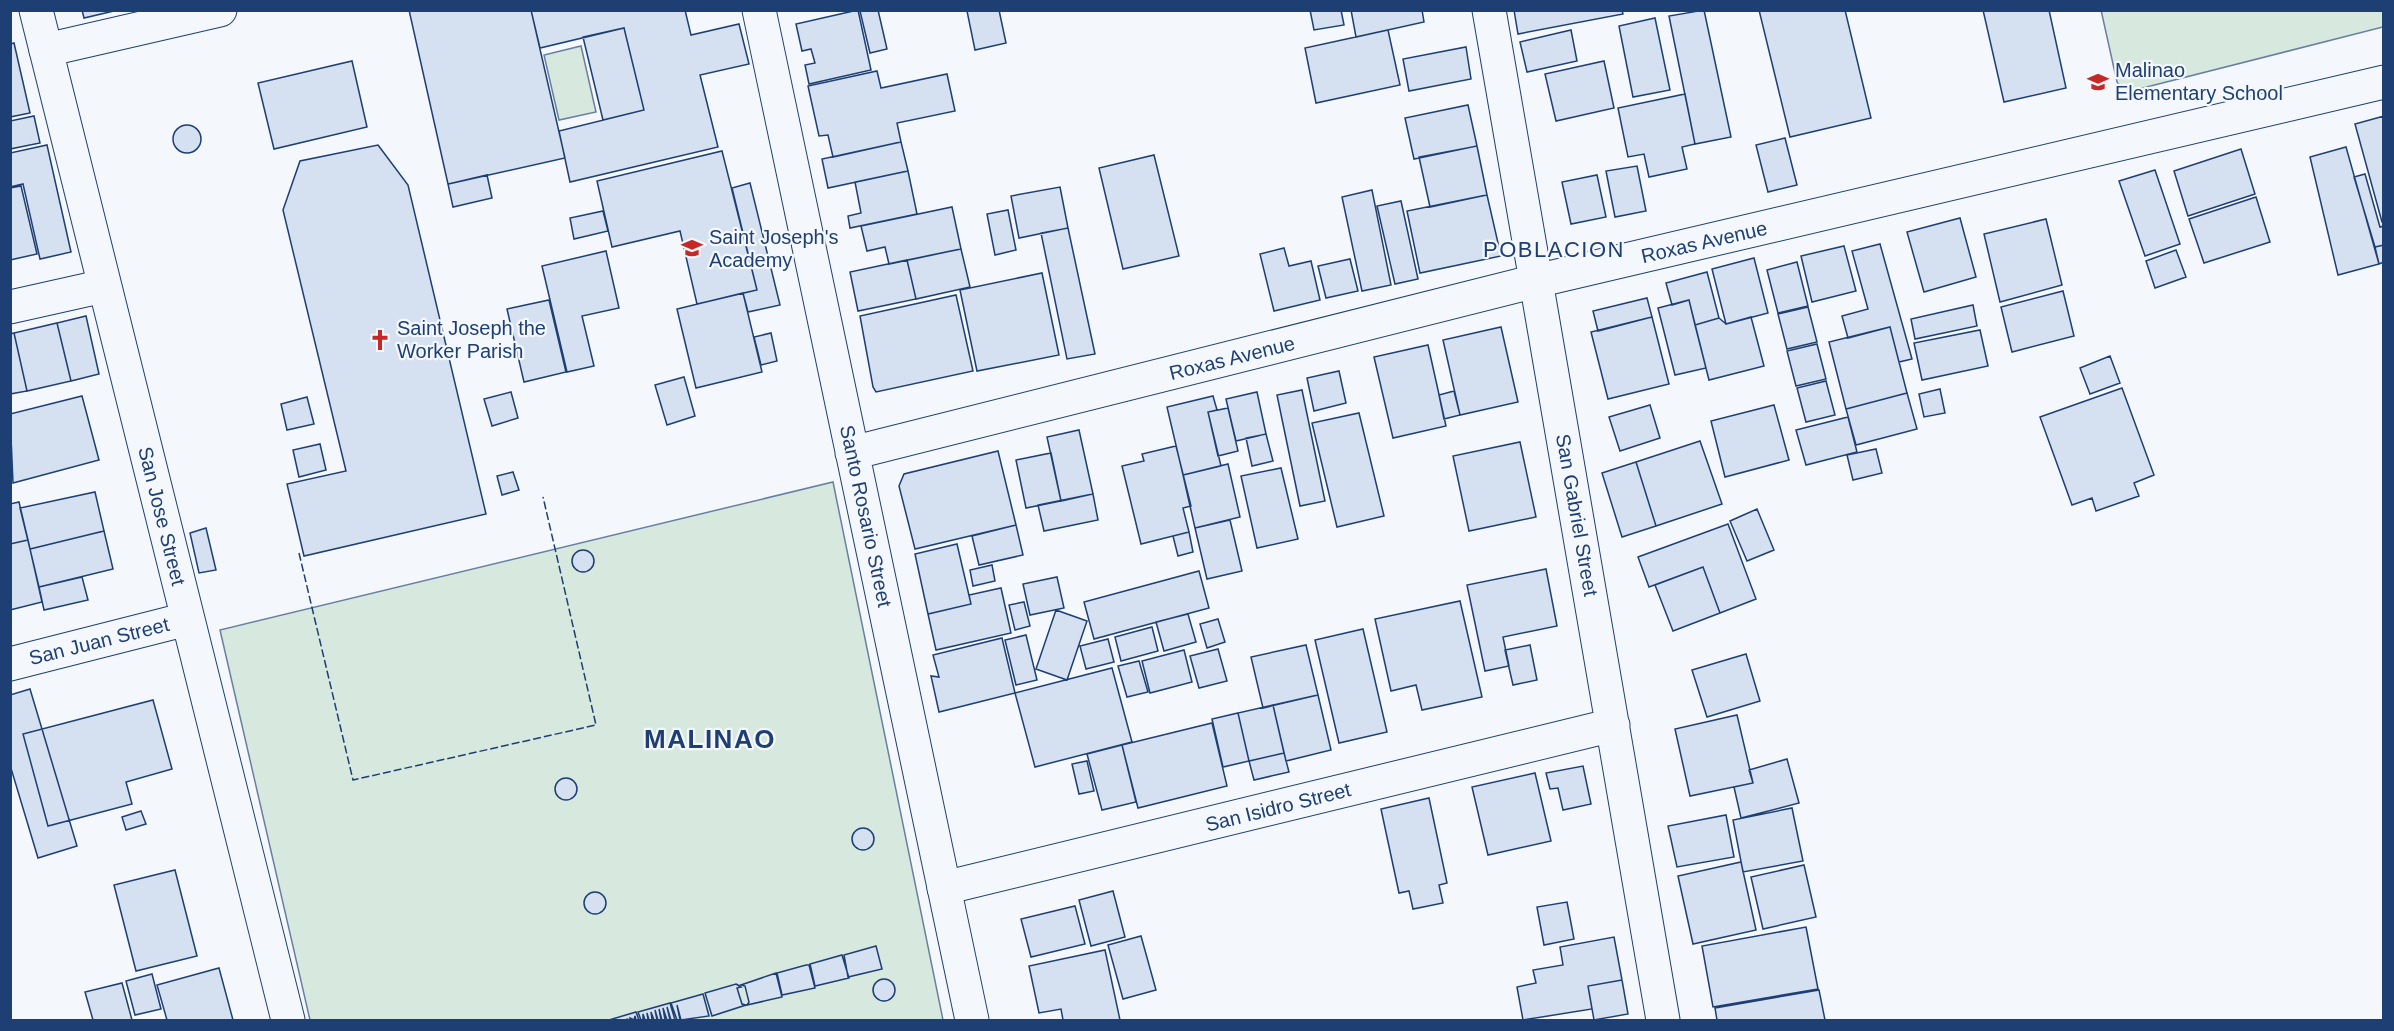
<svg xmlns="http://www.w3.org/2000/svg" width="2394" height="1031" font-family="Helvetica,sans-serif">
<rect width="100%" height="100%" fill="#f4f7fb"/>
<path fill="#d7e8df" stroke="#687fa3" stroke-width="1.5" d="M 2101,10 L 2383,11 L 2383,27 L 2131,91 L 2122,89 L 2117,82 Z
M 581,46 L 596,112 L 559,120 L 544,55 Z
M 833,482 L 943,1020 L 310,1020 L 220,630 Z"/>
<path fill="#d5e0f0" stroke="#1d3f73" stroke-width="1.5" d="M 82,10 L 118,10 L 84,18 Z
M 409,10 L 531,10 L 565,158 L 448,184 Z
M 531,10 L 685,10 L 691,35 L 739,24 L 749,64 L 700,75 L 718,147 L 570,182 L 559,131 L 644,110 L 624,28 L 540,48 Z
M 858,10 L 871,70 L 809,84 L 805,65 L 815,63 L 811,49 L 802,51 L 796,24 Z
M 878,10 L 887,49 L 870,53 L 860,11 Z
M 999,10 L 1006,43 L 975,50 L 967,11 Z
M 1310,10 L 1341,10 L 1344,25 L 1314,30 Z
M 1351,10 L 1422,10 L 1424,22 L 1356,37 Z
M 1514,10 L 1622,10 L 1623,14 L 1518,34 Z
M 1704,10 L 1731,137 L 1695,144 L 1669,16 Z
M 1759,10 L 1845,10 L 1871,118 L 1790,137 Z
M 1983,10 L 2049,10 L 2066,88 L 2004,102 Z
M 1655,18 L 1670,90 L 1633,97 L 1619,26 Z
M 624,28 L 644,110 L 603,120 L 583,37 Z
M 1388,30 L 1400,85 L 1316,103 L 1305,48 Z
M 1571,30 L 1577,61 L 1527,72 L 1520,42 Z
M 14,43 L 30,113 L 10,117 L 10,44 Z
M 1466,47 L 1471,79 L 1409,91 L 1403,59 Z
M 352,61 L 367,127 L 274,149 L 258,83 Z
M 1604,61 L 1614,108 L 1556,121 L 1545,74 Z
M 877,71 L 881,88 L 947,74 L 955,111 L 897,123 L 901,142 L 833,157 L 828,135 L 819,136 L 808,86 Z
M 1685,94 L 1695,144 L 1682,147 L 1687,169 L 1649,177 L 1644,154 L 1628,157 L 1618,108 Z
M 1468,105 L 1477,146 L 1414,159 L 1405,118 Z
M 34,116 L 40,143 L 10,149 L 10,121 Z
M 2384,116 L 2384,222 L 2382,222 L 2355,124 Z
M173 139a14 14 0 1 1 28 0a14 14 0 1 1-28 0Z
M 1785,138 L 1797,185 L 1768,192 L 1756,145 Z
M 901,142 L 908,171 L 828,188 L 822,159 Z
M 47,145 L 71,252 L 40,259 L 23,184 L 10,187 L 10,153 Z
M 378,145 L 408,185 L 486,514 L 304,556 L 287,484 L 346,471 L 283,210 L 300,161 Z
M 1477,146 L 1487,195 L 1430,207 L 1419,157 Z
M 2346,147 L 2379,264 L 2338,275 L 2310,157 Z
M 2241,149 L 2255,194 L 2188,216 L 2174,171 Z
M 722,151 L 757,290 L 697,304 L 680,231 L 612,247 L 597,181 Z
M 1154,155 L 1179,256 L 1123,269 L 1099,168 Z
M 1637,166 L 1646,211 L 1615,217 L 1606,171 Z
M 2155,170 L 2180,244 L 2145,256 L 2119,181 Z
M 908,171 L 917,214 L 850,228 L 848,216 L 861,213 L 855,182 Z
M 2365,174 L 2380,227 L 2384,226 L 2384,245 L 2375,247 L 2354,177 Z
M 487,175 L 492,198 L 453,207 L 448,184 Z
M 1597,175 L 1606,217 L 1571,224 L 1562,182 Z
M 750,183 L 780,305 L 748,312 L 743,293 L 757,290 L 732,188 Z
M 21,186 L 37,254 L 10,260 L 10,188 Z
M 1060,187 L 1068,228 L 1019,238 L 1011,196 Z
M 1372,190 L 1391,285 L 1362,291 L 1342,197 Z
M 1487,195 L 1501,256 L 1420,273 L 1407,211 Z
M 2256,197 L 2270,242 L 2204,263 L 2189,219 Z
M 1401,201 L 1418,279 L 1395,284 L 1377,206 Z
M 952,207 L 961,249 L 889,264 L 885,247 L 867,251 L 861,226 Z
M 1008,210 L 1016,250 L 995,255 L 987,214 Z
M 603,211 L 608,231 L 574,239 L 570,218 Z
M 1960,218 L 1976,277 L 1924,292 L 1907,232 Z
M 2046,219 L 2062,285 L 2000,302 L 1984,234 Z
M 1068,228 L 1095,354 L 1067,359 L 1041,233 Z
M 1880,244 L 1912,359 L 1899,362 L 1890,327 L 1848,338 L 1842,316 L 1868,309 L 1852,251 Z
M 2384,245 L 2384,262 L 2379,264 L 2375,247 Z
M 1844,246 L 1856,291 L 1812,302 L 1801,256 Z
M 1284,248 L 1289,266 L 1311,261 L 1320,300 L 1274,311 L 1260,254 Z
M 961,249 L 970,287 L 916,299 L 907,260 Z
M 2176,250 L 2186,277 L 2155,288 L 2146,261 Z
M 606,251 L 619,308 L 582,316 L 594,366 L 567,372 L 542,266 Z
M 1754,258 L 1768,313 L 1726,324 L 1712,269 Z
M 1350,259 L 1358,291 L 1326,298 L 1318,266 Z
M 907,260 L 916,299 L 858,311 L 850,272 Z
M 1797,262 L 1808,306 L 1778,313 L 1767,270 Z
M 1707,272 L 1719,318 L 1695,325 L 1689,300 L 1672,305 L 1666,283 Z
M 1042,273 L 1059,355 L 977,371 L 960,290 Z
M 2063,291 L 2074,336 L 2012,352 L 2001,307 Z
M 743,293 L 762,372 L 696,388 L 677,309 Z
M 956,295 L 973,371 L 876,392 L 873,387 L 860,316 Z
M 1647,298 L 1652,317 L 1598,331 L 1593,311 Z
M 549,300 L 566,372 L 524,382 L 507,309 Z
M 1689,300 L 1706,368 L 1675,375 L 1658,308 Z
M 1973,305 L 1977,326 L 1915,339 L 1911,319 Z
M 1808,307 L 1817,342 L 1787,349 L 1778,314 Z
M 86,316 L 99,374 L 71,381 L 57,323 Z
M 1652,317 L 1669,384 L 1608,399 L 1591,332 Z
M 1751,317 L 1764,366 L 1709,380 L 1695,325 L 1719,318 L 1726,324 Z
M 57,323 L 71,381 L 27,391 L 14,333 Z
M 1501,327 L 1518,402 L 1460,415 L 1443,340 Z
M 1890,327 L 1907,393 L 1846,409 L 1829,342 Z
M 1980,330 L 1988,366 L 1922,380 L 1914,343 Z
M 14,333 L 27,391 L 10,394 L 10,334 Z
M 771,333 L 777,361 L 761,365 L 754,337 Z
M 1817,344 L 1826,379 L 1796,386 L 1787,351 Z
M 1428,345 L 1446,426 L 1393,438 L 1374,357 Z
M 2110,356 L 2120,383 L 2090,394 L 2080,368 Z
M 1339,371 L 1346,403 L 1314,411 L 1307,378 Z
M 684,377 L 695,416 L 667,425 L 655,385 Z
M 1826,381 L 1835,415 L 1806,422 L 1797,388 Z
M 2122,388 L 2154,475 L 2134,483 L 2139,496 L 2096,511 L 2092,498 L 2072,505 L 2040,417 Z
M 1940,389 L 1945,413 L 1924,417 L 1919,394 Z
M 1302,390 L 1325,501 L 1300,506 L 1277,395 Z
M 1454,391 L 1460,415 L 1444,419 L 1439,395 Z
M 511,392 L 518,418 L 492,426 L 484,399 Z
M 1257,392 L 1266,434 L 1236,441 L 1226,399 Z
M 1907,393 L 1917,429 L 1856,445 L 1846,409 Z
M 82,396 L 99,460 L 13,483 L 10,414 Z
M 1213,396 L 1217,410 L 1208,412 L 1221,466 L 1183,475 L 1167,407 Z
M 307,397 L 314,424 L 287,430 L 281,404 Z
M 1650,405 L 1660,438 L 1620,451 L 1609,417 Z
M 1774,405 L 1789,460 L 1725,477 L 1711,421 Z
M 1228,408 L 1238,451 L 1218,456 L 1208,412 Z
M 1359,413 L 1384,516 L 1337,527 L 1312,423 Z
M 1848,417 L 1857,452 L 1806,465 L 1796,430 Z
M 1079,430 L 1093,494 L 1061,501 L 1047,437 Z
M 1266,434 L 1273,461 L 1252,466 L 1246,438 Z
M 1700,441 L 1722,504 L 1656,526 L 1636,462 Z
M 1520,442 L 1536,517 L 1469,531 L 1453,456 Z
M 320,444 L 326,470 L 299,477 L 293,450 Z
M 1176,446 L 1191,506 L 1183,508 L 1189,532 L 1141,544 L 1122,466 L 1144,461 L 1142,454 Z
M 1876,449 L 1882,473 L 1853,480 L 1847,455 Z
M 998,451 L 1016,525 L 915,549 L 899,486 L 904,474 Z
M 1051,453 L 1061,501 L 1026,508 L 1016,460 Z
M 1636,462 L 1656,526 L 1622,537 L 1602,473 Z
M 1228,464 L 1240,517 L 1195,528 L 1183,475 Z
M 1281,468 L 1298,539 L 1257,548 L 1241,476 Z
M 513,472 L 519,490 L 502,495 L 497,476 Z
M 95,492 L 104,531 L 30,549 L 20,508 Z
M 1093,494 L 1098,520 L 1044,531 L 1038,505 Z
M 19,502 L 28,540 L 10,544 L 10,504 Z
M 1757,509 L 1774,550 L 1747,561 L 1730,521 Z
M 1230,520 L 1242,571 L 1207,579 L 1195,528 Z
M 1728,524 L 1756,599 L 1720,613 L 1703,567 L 1649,587 L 1638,557 Z
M 1016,525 L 1023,555 L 979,565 L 972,536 Z
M 206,528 L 216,570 L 199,573 L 190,533 Z
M 104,531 L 113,569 L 39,587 L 30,549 Z
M 1189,532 L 1193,552 L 1178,556 L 1173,536 Z
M 28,540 L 42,602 L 10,610 L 10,544 Z
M 957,544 L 971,604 L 928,614 L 915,554 Z
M572 561a11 11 0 1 1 22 0a11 11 0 1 1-22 0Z
M 992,565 L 995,581 L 973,586 L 970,570 Z
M 1703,567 L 1720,613 L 1673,631 L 1655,585 Z
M 1546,569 L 1557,626 L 1503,637 L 1509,666 L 1485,671 L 1467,585 Z
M 1199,571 L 1209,608 L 1094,639 L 1084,602 Z
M 82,577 L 88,600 L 44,610 L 39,587 Z
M 1057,577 L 1064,608 L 1030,615 L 1023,584 Z
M 1001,588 L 1011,633 L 936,650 L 928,614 L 971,604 L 969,595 Z
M 1460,601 L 1482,697 L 1422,710 L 1416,685 L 1391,691 L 1375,619 Z
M 1024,602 L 1030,626 L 1015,630 L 1009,605 Z
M 1056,610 L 1087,621 L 1067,680 L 1036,669 Z
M 1188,614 L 1196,642 L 1164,651 L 1156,622 Z
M 1218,619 L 1225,642 L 1207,648 L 1200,624 Z
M 1152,627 L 1158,651 L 1121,661 L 1115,637 Z
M 1363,629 L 1387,732 L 1339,743 L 1315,640 Z
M 1026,635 L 1037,680 L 1016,685 L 1005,640 Z
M 1002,638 L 1015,693 L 939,712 L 931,676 L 939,677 L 933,655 Z
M 1108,639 L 1114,662 L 1086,669 L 1080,646 Z
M 1306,645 L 1318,695 L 1263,708 L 1251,657 Z
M 1530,645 L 1537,680 L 1513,685 L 1505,650 Z
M 1218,649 L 1227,681 L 1199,688 L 1190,656 Z
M 1184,650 L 1192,682 L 1150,693 L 1142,661 Z
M 1746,654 L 1760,701 L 1707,717 L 1692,670 Z
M 1139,661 L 1148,692 L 1127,697 L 1118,666 Z
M 1112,668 L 1132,742 L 1035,767 L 1015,693 Z
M 30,689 L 77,846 L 38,858 L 10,765 L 10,695 Z
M 1318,695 L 1331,750 L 1286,761 L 1273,705 Z
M 153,700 L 172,769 L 126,782 L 132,804 L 48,826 L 23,734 Z
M 1273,705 L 1284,753 L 1249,761 L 1238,713 Z
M 1238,713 L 1249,761 L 1223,767 L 1212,719 Z
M 1737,715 L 1753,783 L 1690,796 L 1675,729 Z
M 1212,723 L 1227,786 L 1138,808 L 1122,745 Z
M 1122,745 L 1136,802 L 1102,810 L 1087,754 Z
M 1284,753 L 1289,772 L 1254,780 L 1249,761 Z
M 1787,759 L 1799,803 L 1741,818 L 1734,787 L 1753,783 L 1749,770 Z
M 1087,761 L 1094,791 L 1079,794 L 1072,764 Z
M 1583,766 L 1591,804 L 1563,810 L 1558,788 L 1550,789 L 1546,773 Z
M 1535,773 L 1551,841 L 1488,855 L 1472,787 Z
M555 789a11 11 0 1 1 22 0a11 11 0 1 1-22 0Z
M 1429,798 L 1447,883 L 1439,885 L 1443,903 L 1413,909 L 1409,891 L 1399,893 L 1381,809 Z
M 1792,808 L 1803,861 L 1743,872 L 1733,820 Z
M 141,811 L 146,824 L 126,830 L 122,817 Z
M 1726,815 L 1734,857 L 1677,867 L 1668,826 Z
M852 839a11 11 0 1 1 22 0a11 11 0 1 1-22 0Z
M 1741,862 L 1756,930 L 1693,944 L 1678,876 Z
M 1804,865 L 1816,917 L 1763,929 L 1751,877 Z
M 175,870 L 197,956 L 136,971 L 114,885 Z
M 1113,891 L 1125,937 L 1091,946 L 1079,900 Z
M584 903a11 11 0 1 1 22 0a11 11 0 1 1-22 0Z
M 1567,902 L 1574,939 L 1544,945 L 1537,907 Z
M 1075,906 L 1085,944 L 1031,957 L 1021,919 Z
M 1806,927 L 1818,989 L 1713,1007 L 1702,946 Z
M 1141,936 L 1156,990 L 1123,999 L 1108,945 Z
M 1614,937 L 1622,980 L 1588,986 L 1592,1009 L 1523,1020 L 1517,987 L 1536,983 L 1533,970 L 1563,965 L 1560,947 Z
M 876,946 L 882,969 L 848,977 L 844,955 Z
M 1105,950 L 1120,1020 L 1063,1020 L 1061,1009 L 1039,1013 L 1029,966 Z
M 842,955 L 849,978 L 815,986 L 810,964 Z
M 806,965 L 809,965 L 815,988 L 782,995 L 777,973 Z
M 219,968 L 233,1020 L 167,1020 L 157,985 Z
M 776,973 L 782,997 L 747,1005 L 749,1002 L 745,986 L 741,985 Z
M 152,974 L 161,1009 L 135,1015 L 126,981 Z
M873 990a11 11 0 1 1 22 0a11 11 0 1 1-22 0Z
M 1622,980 L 1628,1014 L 1594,1020 L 1588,986 Z
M 122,983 L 132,1020 L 93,1020 L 85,992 Z
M 736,984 L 741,987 L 737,988 L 742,1004 L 746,1005 L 712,1016 L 705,993 Z
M 1819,990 L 1825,1020 L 1717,1020 L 1715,1008 Z
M 703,994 L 709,1016 L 681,1020 L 677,1005 L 680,1020 L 677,1020 L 671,1003 Z
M 670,1003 L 675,1020 L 671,1020 L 667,1007 L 670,1020 L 667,1020 L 663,1008 L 665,1020 L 662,1020 L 659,1009 L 661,1020 L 658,1020 L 655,1010 L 657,1020 L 654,1020 L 651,1012 L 652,1020 L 649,1020 L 647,1013 L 648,1020 L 645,1020 L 643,1014 L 643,1020 L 641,1020 L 638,1012 Z
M 636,1012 L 639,1020 L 636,1020 L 635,1016 L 634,1020 L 630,1018 L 630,1020 L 627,1019 L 626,1020 L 609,1020 Z"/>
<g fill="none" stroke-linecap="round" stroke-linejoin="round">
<defs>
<path id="street" d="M 36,10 L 46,50
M 1536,281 L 1663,1020
M 10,307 L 104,286
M 944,888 L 1613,725"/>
<path id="secondary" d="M 220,10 L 46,50 L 288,1020
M 759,10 L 972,1020
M 1489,10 L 1536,281
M 852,453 L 1536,281 L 2384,82
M 10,664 L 187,619"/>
</defs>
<use href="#street" stroke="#1d3f73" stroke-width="35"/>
<use href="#secondary" stroke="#1d3f73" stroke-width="35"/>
<use href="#street" stroke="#f4f7fb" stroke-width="33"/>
<use href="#secondary" stroke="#f4f7fb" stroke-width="33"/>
<path stroke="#1d3f73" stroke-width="1.5" stroke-dasharray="8 3" stroke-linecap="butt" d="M 299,553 L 353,780 L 596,725 L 543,497"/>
</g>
<defs>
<symbol id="school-bare" viewBox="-9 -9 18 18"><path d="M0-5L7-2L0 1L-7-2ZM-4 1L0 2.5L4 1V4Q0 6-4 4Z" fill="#c62828" stroke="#f4f7fb" stroke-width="2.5" paint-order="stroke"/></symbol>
<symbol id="church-bare" viewBox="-9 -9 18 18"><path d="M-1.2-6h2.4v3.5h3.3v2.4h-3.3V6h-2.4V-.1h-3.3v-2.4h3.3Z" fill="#c62828" stroke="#f4f7fb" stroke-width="2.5" paint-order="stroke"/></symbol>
</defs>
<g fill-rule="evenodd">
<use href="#school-bare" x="2083" y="67" width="30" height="30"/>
<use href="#school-bare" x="677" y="233" width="30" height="30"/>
<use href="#church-bare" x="365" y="325" width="30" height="30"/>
</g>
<g text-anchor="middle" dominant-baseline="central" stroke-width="4.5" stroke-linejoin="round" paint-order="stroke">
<g font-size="20" fill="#1d3f73" stroke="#f4f7fb" text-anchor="start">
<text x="2115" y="70">Malinao<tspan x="2115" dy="23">Elementary School</tspan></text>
<text x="709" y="237">Saint Joseph's<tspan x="709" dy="23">Academy</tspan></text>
<text x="397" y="328">Saint Joseph the<tspan x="397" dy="23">Worker Parish</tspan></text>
</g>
<g font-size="20" fill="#1d3f73" stroke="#f4f7fb">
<text transform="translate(1704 242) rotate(-13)">Roxas Avenue</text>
<text transform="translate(1232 358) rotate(-14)">Roxas Avenue</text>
<text transform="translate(1577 515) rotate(80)">San Gabriel Street</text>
<text transform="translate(162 516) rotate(76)">San Jose Street</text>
<text transform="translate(866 516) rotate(78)">Santo Rosario Street</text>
<text transform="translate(99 641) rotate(-14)">San Juan Street</text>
<text transform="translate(1278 807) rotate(-14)">San Isidro Street</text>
</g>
<g font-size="22" letter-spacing="1.5" fill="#1d3f73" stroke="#f4f7fb">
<text x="1554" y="249">POBLACION</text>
</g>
<g font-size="26" font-weight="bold" letter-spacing="1.5" fill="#1d3f73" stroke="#f4f7fb">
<text x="710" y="739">MALINAO</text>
</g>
</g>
<rect width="2394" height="1031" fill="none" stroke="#1d3f73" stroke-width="24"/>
</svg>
